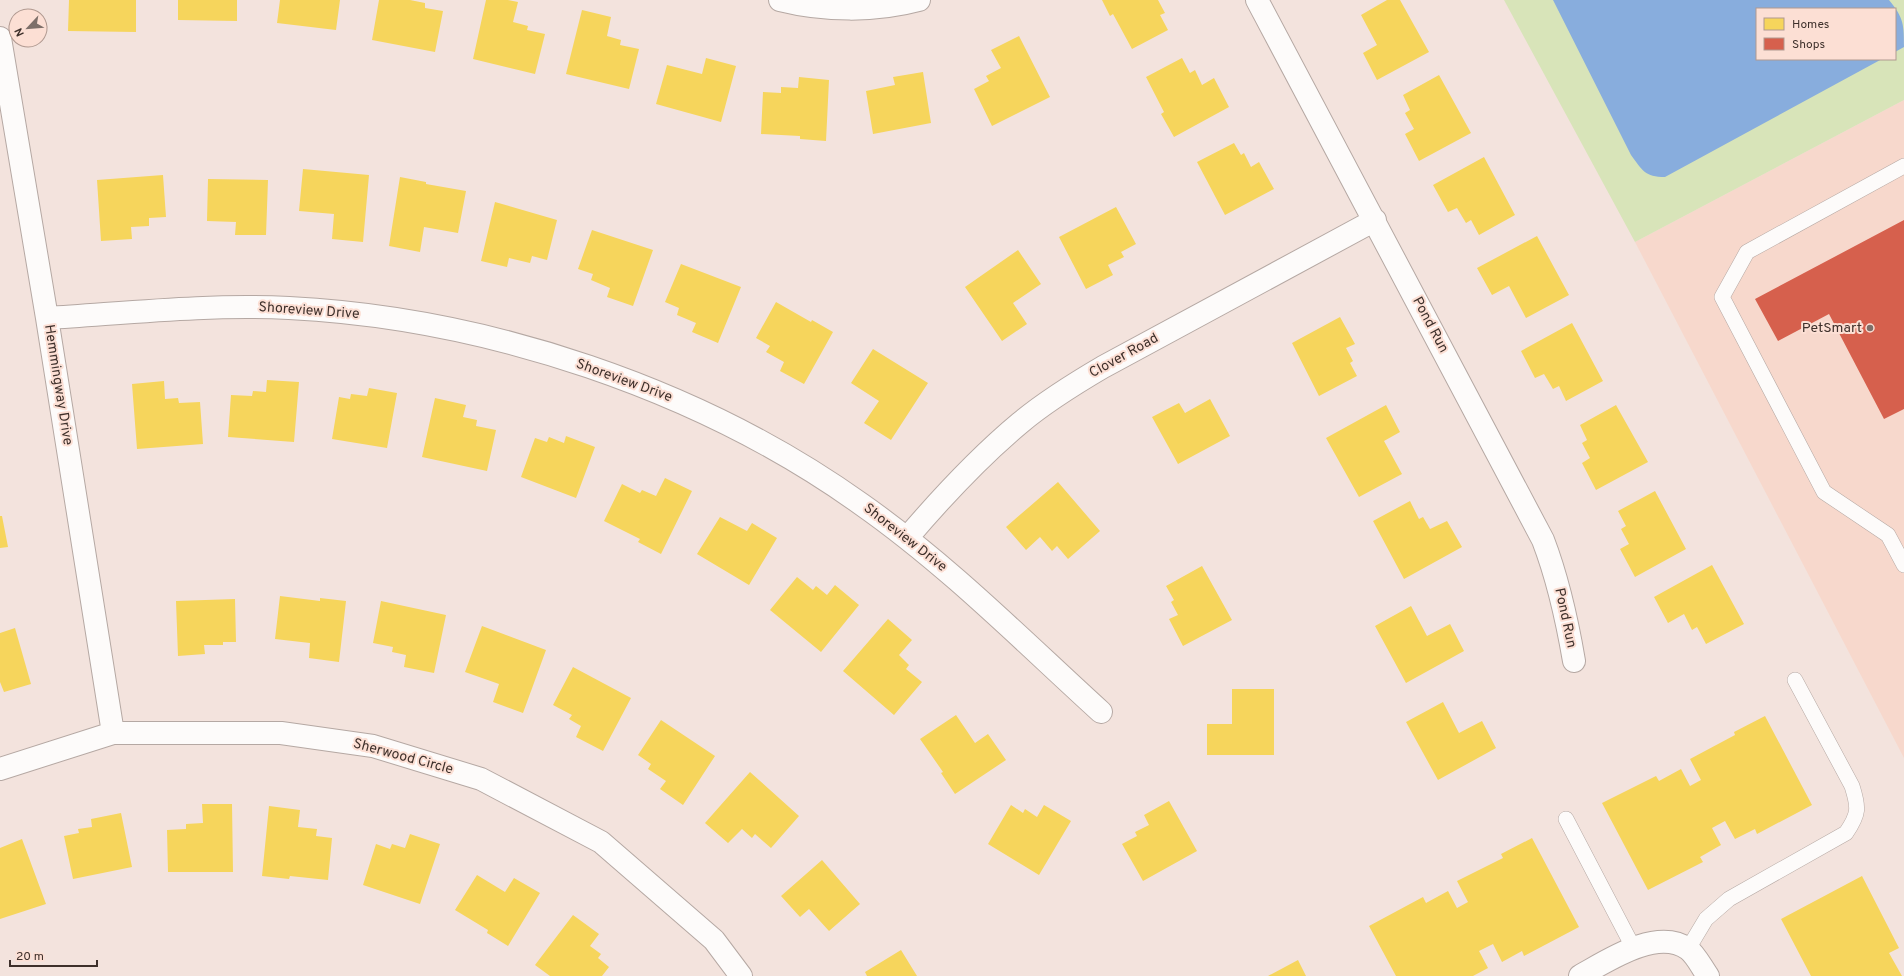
<svg xmlns="http://www.w3.org/2000/svg" width="1904" height="976" font-family="Overpass,sans-serif">
<rect width="100%" height="100%" fill="#f3e3dd"/>
<path fill="#f7d8cc" d="M 1904,100 L 1904,758 L 1635,242 Z"/>
<path fill="#d8e4b9" fill-rule="evenodd" d="M 1504,0 L 1904,0 L 1904,100 L 1635,242 ZM 1757,9 L 1895,9 L 1895,59 L 1757,59 Z"/>
<path fill="#88addd" d="M 1553,0 L 1889,0 C 1904,18 1904,25 1904,47 L 1895,52 L 1895,9 L 1757,9 L 1757,59 L 1882,59 L 1665,177 C 1645,177 1642,170 1631,155 Z"/>
<path fill="#f6d55c" d="M 69,0 L 136,0 L 136,32 L 68,31 Z
M 178,0 L 237,0 L 237,21 L 178,20 Z
M 280,0 L 340,0 L 336,30 L 277,23 Z
M 379,0 L 410,0 L 425,3 L 425,8 L 443,11 L 435,52 L 372,40 Z
M 486,0 L 508,0 L 518,2 L 513,22 L 528,26 L 527,30 L 545,34 L 535,74 L 473,59 Z
M 1102,0 L 1158,0 L 1165,13 L 1160,15 L 1168,30 L 1132,49 L 1113,14 L 1110,16 Z
M 1387,0 L 1400,0 L 1429,52 L 1377,80 L 1363,53 L 1377,45 L 1361,15 Z
M 582,10 L 611,17 L 607,36 L 621,40 L 620,45 L 639,49 L 629,89 L 566,74 Z
M 1019,36 L 1050,97 L 992,126 L 974,89 L 989,81 L 986,76 L 1001,68 L 991,50 Z
M 706,58 L 736,66 L 721,122 L 656,104 L 667,65 L 702,74 Z
M 1182,58 L 1190,73 L 1195,70 L 1202,85 L 1214,78 L 1229,107 L 1174,137 L 1161,114 L 1164,112 L 1146,77 Z
M 923,72 L 931,123 L 873,134 L 866,91 L 895,85 L 893,77 Z
M 1439,75 L 1471,133 L 1419,161 L 1405,134 L 1414,129 L 1405,113 L 1410,110 L 1403,95 Z
M 799,77 L 829,80 L 826,141 L 800,139 L 800,136 L 761,134 L 763,92 L 781,93 L 781,87 L 798,88 Z
M 1234,143 L 1241,155 L 1244,153 L 1251,167 L 1259,162 L 1274,189 L 1225,215 L 1197,162 Z
M 1484,157 L 1515,215 L 1479,235 L 1471,220 L 1466,223 L 1457,208 L 1448,212 L 1433,185 Z
M 303,169 L 369,175 L 363,242 L 332,239 L 334,214 L 299,211 Z
M 163,175 L 166,217 L 149,218 L 149,226 L 131,227 L 132,239 L 101,241 L 97,180 Z
M 400,177 L 426,182 L 426,184 L 466,191 L 458,233 L 424,227 L 420,252 L 389,246 Z
M 208,179 L 268,180 L 266,235 L 235,235 L 236,222 L 207,221 Z
M 495,202 L 557,220 L 547,260 L 532,256 L 530,263 L 509,258 L 507,267 L 481,261 Z
M 1116,207 L 1136,244 L 1121,252 L 1124,257 L 1108,265 L 1113,275 L 1086,289 L 1059,237 Z
M 592,230 L 653,250 L 633,306 L 607,297 L 610,288 L 591,280 L 593,274 L 578,269 Z
M 1537,236 L 1569,295 L 1526,318 L 1509,286 L 1492,295 L 1477,268 Z
M 1018,250 L 1041,284 L 1013,303 L 1027,324 L 1002,341 L 965,287 Z
M 681,264 L 741,287 L 718,343 L 692,332 L 696,323 L 677,315 L 679,308 L 665,302 Z
M 776,302 L 811,322 L 812,320 L 833,332 L 804,384 L 780,371 L 784,362 L 766,352 L 770,346 L 756,338 Z
M 1340,317 L 1355,344 L 1346,348 L 1353,361 L 1350,363 L 1357,376 L 1319,396 L 1292,343 Z
M 1572,323 L 1603,381 L 1566,401 L 1559,386 L 1553,389 L 1544,374 L 1535,378 L 1521,351 Z
M 873,349 L 928,383 L 891,440 L 864,423 L 879,401 L 851,383 Z
M 267,380 L 299,382 L 294,442 L 228,437 L 231,395 L 252,396 L 253,391 L 266,392 Z
M 164,381 L 165,399 L 178,398 L 179,403 L 200,402 L 203,444 L 137,449 L 132,384 Z
M 369,388 L 397,393 L 387,448 L 332,439 L 339,397 L 350,399 L 351,394 L 367,396 Z
M 435,398 L 466,405 L 463,417 L 477,420 L 476,426 L 496,430 L 487,471 L 422,457 Z
M 1210,399 L 1230,436 L 1178,464 L 1152,417 L 1179,403 L 1185,413 Z
M 1386,405 L 1400,432 L 1384,441 L 1402,474 L 1359,497 L 1326,438 Z
M 1616,405 L 1648,462 L 1596,490 L 1582,463 L 1590,458 L 1582,443 L 1587,440 L 1580,425 Z
M 566,436 L 595,447 L 576,498 L 521,477 L 535,438 L 547,442 L 549,437 L 564,443 Z
M 665,478 L 692,491 L 661,554 L 638,542 L 640,539 L 604,521 L 622,484 L 640,493 L 642,490 L 656,496 Z
M 1058,482 L 1100,531 L 1068,559 L 1057,546 L 1052,551 L 1040,537 L 1026,550 L 1006,527 Z
M 1655,491 L 1686,549 L 1635,577 L 1620,549 L 1629,544 L 1621,529 L 1626,526 L 1618,511 Z
M 1410,501 L 1419,519 L 1423,517 L 1430,529 L 1447,521 L 1462,547 L 1404,579 L 1373,521 Z
M 0,516 L 2,516 L 8,547 L 0,548 Z
M 720,517 L 747,531 L 752,523 L 777,538 L 749,585 L 697,554 Z
M 1712,565 L 1744,624 L 1706,644 L 1697,627 L 1692,630 L 1684,614 L 1668,623 L 1654,597 Z
M 1202,566 L 1232,620 L 1183,646 L 1169,619 L 1178,615 L 1171,602 L 1174,600 L 1166,586 Z
M 797,577 L 813,590 L 816,586 L 827,595 L 835,585 L 859,605 L 821,652 L 770,610 Z
M 280,596 L 320,601 L 320,598 L 346,601 L 339,662 L 309,658 L 310,643 L 275,639 Z
M 235,599 L 236,642 L 223,642 L 223,645 L 204,645 L 205,654 L 178,656 L 176,601 Z
M 381,601 L 446,615 L 434,673 L 404,667 L 406,655 L 392,652 L 393,647 L 373,643 Z
M 1411,606 L 1427,636 L 1450,624 L 1464,651 L 1406,683 L 1375,626 Z
M 888,619 L 912,640 L 899,655 L 909,665 L 906,669 L 922,682 L 894,715 L 843,671 Z
M 482,626 L 546,650 L 523,713 L 493,702 L 499,684 L 465,672 Z
M 15,628 L 31,684 L 4,692 L 0,682 L 0,633 Z
M 573,667 L 631,698 L 603,751 L 576,737 L 581,726 L 569,719 L 572,715 L 553,705 Z
M 1232,689 L 1274,689 L 1274,755 L 1207,755 L 1207,724 L 1232,724 Z
M 1443,702 L 1459,733 L 1482,721 L 1496,748 L 1438,780 L 1406,722 Z
M 956,715 L 975,743 L 988,734 L 1006,760 L 955,794 L 941,773 L 943,772 L 920,739 Z
M 1765,716 L 1812,805 L 1757,834 L 1755,829 L 1735,839 L 1725,821 L 1712,828 L 1721,845 L 1700,857 L 1703,862 L 1648,890 L 1602,803 L 1656,776 L 1659,781 L 1681,769 L 1690,786 L 1701,780 L 1690,759 L 1735,735 L 1734,732 Z
M 661,720 L 715,756 L 683,805 L 660,789 L 666,781 L 648,769 L 651,764 L 638,755 Z
M 750,772 L 799,816 L 771,848 L 755,834 L 752,838 L 742,829 L 728,843 L 705,823 Z
M 1169,801 L 1197,851 L 1143,881 L 1122,844 L 1137,836 L 1135,832 L 1149,825 L 1144,815 Z
M 202,804 L 232,804 L 233,872 L 168,872 L 167,830 L 186,829 L 186,824 L 203,823 Z
M 1011,805 L 1023,813 L 1025,809 L 1037,817 L 1044,805 L 1071,821 L 1039,875 L 988,844 Z
M 269,806 L 300,810 L 298,827 L 317,829 L 316,836 L 332,838 L 328,880 L 290,876 L 289,879 L 262,876 Z
M 121,813 L 132,867 L 73,879 L 64,836 L 79,833 L 78,829 L 92,827 L 91,819 Z
M 410,834 L 440,844 L 420,904 L 363,885 L 376,844 L 390,849 L 392,844 L 405,848 Z
M 1532,838 L 1579,927 L 1524,956 L 1522,951 L 1502,962 L 1493,944 L 1479,951 L 1488,968 L 1473,976 L 1396,976 L 1369,926 L 1423,897 L 1426,903 L 1448,891 L 1457,908 L 1468,902 L 1457,881 L 1503,858 L 1501,854 Z
M 22,839 L 46,904 L 0,919 L 0,848 Z
M 822,860 L 860,904 L 829,931 L 809,909 L 800,917 L 781,896 Z
M 477,875 L 505,892 L 514,878 L 540,893 L 508,946 L 487,933 L 488,930 L 455,910 Z
M 1862,876 L 1899,948 L 1889,953 L 1902,976 L 1811,976 L 1781,919 Z
M 573,915 L 599,934 L 590,946 L 601,954 L 598,958 L 609,967 L 602,976 L 550,976 L 535,965 Z
M 901,950 L 917,976 L 867,976 L 865,972 Z
M 1298,960 L 1306,976 L 1268,976 Z"/>
<path fill="#d6604d" d="M 1904,220 L 1904,409 L 1884,419 L 1829,314 L 1778,341 L 1755,299 Z"/>
<g fill="none" stroke-linecap="round" stroke-linejoin="round">
<defs>
<path id="service" d="M 1904,166 L 1747,252 L 1722,297 L 1824,492 L 1888,535 L 1904,565
M 1566,819 L 1633,947
M 1688,949 L 1706,919 L 1729,899 L 1846,833 C 1859,814 1859,808 1852,786 L 1795,680"/>
<path id="minor" d="M 780,0 C 824,11 875,12 919,0
M 1257,0 L 1543,540 C 1558,579 1567,620 1574,661
M 0,38 L 47,318 L 113,733
M 47,318 C 128,313 208,304 289,308 C 487,318 700,389 861,504 C 948,565 1023,641 1101,712
M 907,538 C 942,497 978,458 1020,423 C 1045,402 1074,384 1103,367 L 1375,220
M 0,769 L 113,733 L 281,733 L 373,746 L 481,779 L 601,842 L 714,940 L 741,976
M 1580,976 C 1607,961 1657,927 1688,949 C 1696,955 1702,968 1708,976"/>
</defs>
<use href="#service" stroke="#b5a8a3" stroke-width="16"/>
<use href="#minor" stroke="#b5a8a3" stroke-width="24"/>
<use href="#service" stroke="#fdfbfa" stroke-width="15"/>
<use href="#minor" stroke="#fdfbfa" stroke-width="22"/>
</g>
<circle fill="#7d6f69" stroke="#fcdfd4" stroke-width="1.5" cx="1870" cy="328" r="4"/>
<g text-anchor="middle" dominant-baseline="central" stroke-width="4" stroke-linejoin="round" paint-order="stroke">
<g font-size="14" fill="#3e302b" stroke="#fcdfd4">
<text transform="translate(309 311) rotate(4)">Shoreview Drive</text>
<text transform="translate(1430 325) rotate(62)">Pond Run</text>
<text transform="translate(1124 356) rotate(-29)">Clover Road</text>
<text transform="translate(624 381) rotate(20)">Shoreview Drive</text>
<text transform="translate(58 385) rotate(81)">Hemmingway Drive</text>
<text transform="translate(905 538) rotate(38)">Shoreview Drive</text>
<text transform="translate(1565 618) rotate(78)">Pond Run</text>
<text transform="translate(403 757) rotate(15)">Sherwood Circle</text>
</g>
<g font-size="14" fill="#3e302b" stroke="#fcdfd4" text-anchor="end">
<text x="1862" y="328">PetSmart</text>
</g>
</g>
<rect x="1756" y="8" width="140" height="52" fill="#fcdfd4" stroke="#b09990"/>
<rect x="1764" y="18" width="20" height="12" fill="#f6d55c" stroke="#b09990"/>
<text x="1792" y="28" font-size="12" fill="#3e302b">Homes</text>
<rect x="1764" y="38" width="20" height="12" fill="#d6604d" stroke="#b09990"/>
<text x="1792" y="48" font-size="12" fill="#3e302b">Shops</text>
<g transform="translate(28 28) rotate(244)"><circle r="19" fill="#fcdfd4" stroke="#b09990"/>
<path d="M0-3L7 15L0 10L-7 15Z" fill="#7d6f69"/>
<text y="-6" font-size="11" font-weight="bold" text-anchor="middle" fill="#3e302b">N</text>
</g>
<path d="M10 960v6h87v-6" fill="none" stroke="#3e302b" stroke-width="2"/>
<text x="16" y="960" font-size="12" fill="#3e302b" stroke="#fcdfd4" stroke-width="3" paint-order="stroke">20 m</text>
</svg>
